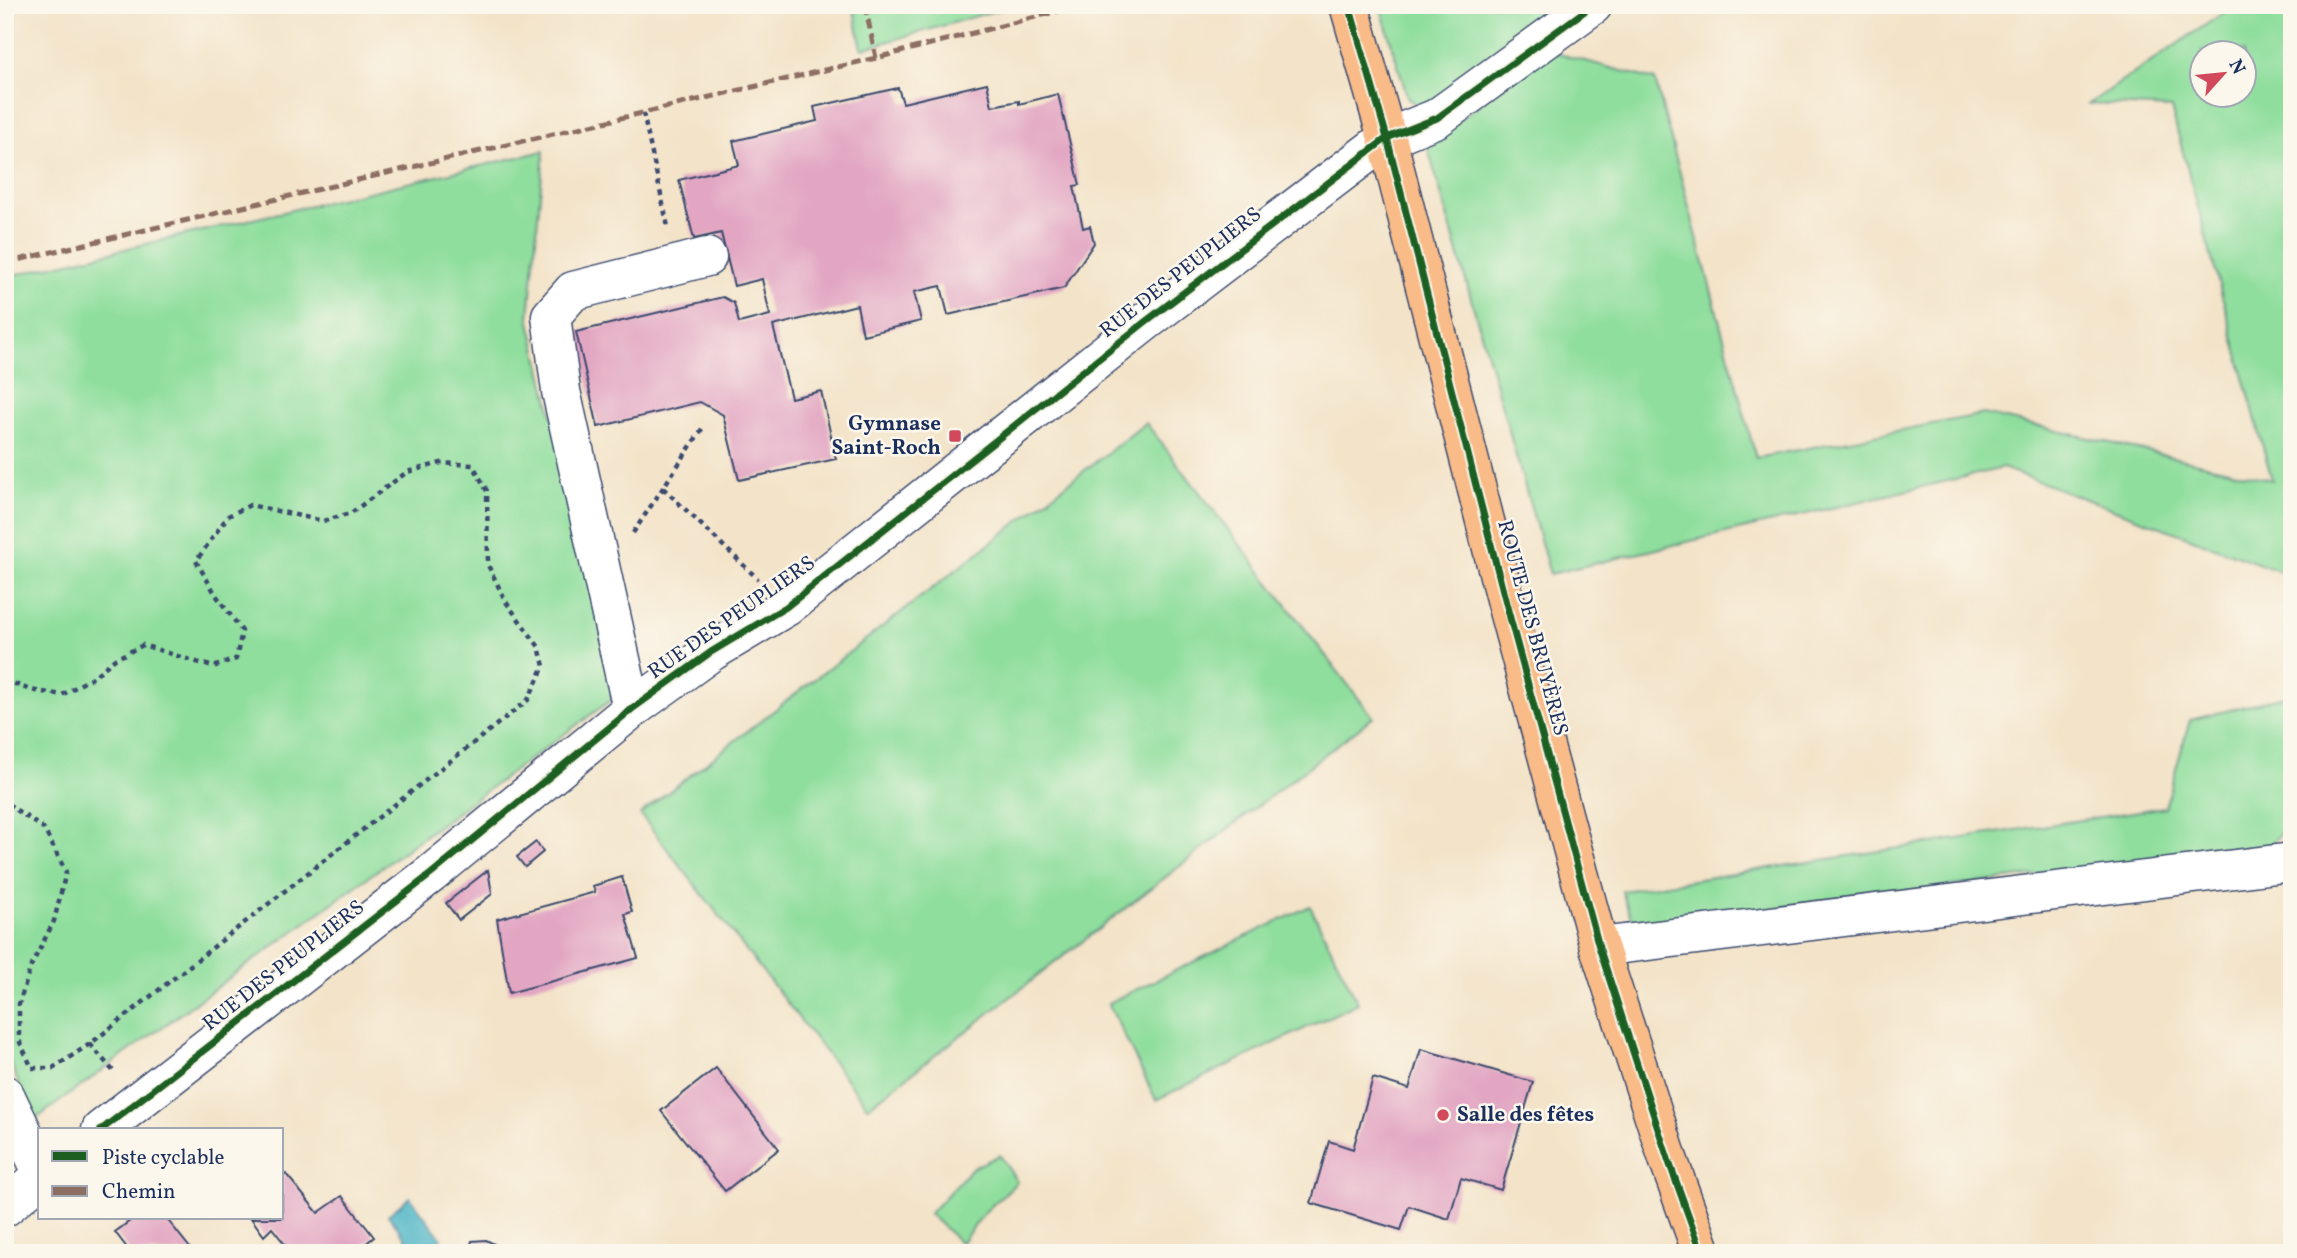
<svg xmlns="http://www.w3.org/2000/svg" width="2297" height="1258" font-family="Vollkorn,serif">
<rect width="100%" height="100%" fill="#fbf7ec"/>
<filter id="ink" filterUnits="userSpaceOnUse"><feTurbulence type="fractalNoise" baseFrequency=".0143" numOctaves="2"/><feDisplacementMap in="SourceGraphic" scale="14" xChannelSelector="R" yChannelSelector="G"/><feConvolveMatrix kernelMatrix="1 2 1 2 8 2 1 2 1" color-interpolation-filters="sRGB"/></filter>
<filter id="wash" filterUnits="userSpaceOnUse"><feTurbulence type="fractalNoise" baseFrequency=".00686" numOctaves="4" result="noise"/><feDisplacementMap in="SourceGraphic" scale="28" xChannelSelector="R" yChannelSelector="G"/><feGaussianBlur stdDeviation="1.57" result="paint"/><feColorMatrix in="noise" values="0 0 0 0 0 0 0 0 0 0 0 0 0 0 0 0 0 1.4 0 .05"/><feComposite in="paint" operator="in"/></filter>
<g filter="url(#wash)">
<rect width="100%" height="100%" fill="#f3e3c8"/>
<path fill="#8fde9d" stroke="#55867e" stroke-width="2" fill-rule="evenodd" d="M 853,5 L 1015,5 L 862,49 Z
M 1380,5 L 1574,5 L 1422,107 L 1408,99 Z
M 2235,5 L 2292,5 L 2292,576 L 2003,468 L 1550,574 L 1427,145 L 1549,51 L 1655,80 L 1756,458 L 1984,414 L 2272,480 L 2171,108 L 2089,104 ZM 2202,52 L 2244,52 L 2244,94 L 2202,94 Z
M 544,151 L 529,317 L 618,695 L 33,1121 L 5,1048 L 5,277 Z
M 1146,423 L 1373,717 L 868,1107 L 640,814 Z
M 2292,694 L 2292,821 L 2270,845 L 1634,927 L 1622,891 L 2165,807 L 2190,720 Z
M 1310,906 L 1358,1003 L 1156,1100 L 1108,1003 Z
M 1000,1155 L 1017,1182 L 986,1211 L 961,1243 L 929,1214 L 972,1168 Z"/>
<path fill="#48b4c5" stroke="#327292" stroke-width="2" d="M 410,1197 L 441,1238 L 432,1245 L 430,1253 L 417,1253 L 388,1215 Z"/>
<g id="blocks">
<path fill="#e2a6c2" d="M 987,83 L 992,106 L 1019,101 L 1019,104 L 1058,94 L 1080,185 L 1074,186 L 1083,228 L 1090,226 L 1094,243 L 1064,288 L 948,315 L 941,286 L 914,292 L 921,321 L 863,335 L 857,305 L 773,326 L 791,398 L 821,391 L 836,459 L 739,480 L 723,415 L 700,402 L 598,427 L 576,332 L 723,297 L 734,303 L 739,323 L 770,315 L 762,279 L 734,286 L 721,233 L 694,239 L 679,180 L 739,165 L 733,141 L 817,121 L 814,107 L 898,88 L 903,103 Z
M 536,842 L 543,852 L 525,867 L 517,857 Z
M 488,870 L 492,894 L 459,920 L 446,903 Z
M 622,877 L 632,912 L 625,914 L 638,958 L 509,993 L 497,919 L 595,892 L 593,886 Z
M 1421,1049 L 1533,1082 L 1501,1190 L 1461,1178 L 1449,1219 L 1409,1206 L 1401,1230 L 1311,1203 L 1329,1141 L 1353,1149 L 1373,1078 L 1409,1089 Z
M 716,1068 L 779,1149 L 725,1191 L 661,1111 Z
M 286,1174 L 318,1213 L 342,1196 L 374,1237 L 354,1253 L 282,1253 L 288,1248 L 272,1228 L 264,1236 L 251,1218 L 282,1218 L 282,1177 Z
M 134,1218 L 166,1218 L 194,1253 L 131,1253 L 115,1232 Z
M 486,1240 L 500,1247 L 504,1253 L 468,1253 L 472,1241 Z"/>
</g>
</g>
<g filter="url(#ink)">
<use href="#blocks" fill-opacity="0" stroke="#3b4a6e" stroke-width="2"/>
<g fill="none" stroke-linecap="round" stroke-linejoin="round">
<defs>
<path id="minor" d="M 632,709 L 561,391 L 551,316 L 573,291 L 707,257
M 1599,947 L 2292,862
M 5,1095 L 40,1168
M 101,1130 L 431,874 L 632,709 L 711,652 L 786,607 L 1145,322 L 1387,138 L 1437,118 L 1593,5
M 5,1207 L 40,1178"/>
<path id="major" d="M 1349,5 L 1387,138 L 1506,603 L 1599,947 L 1668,1159 L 1702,1253"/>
</defs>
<use href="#minor" stroke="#3b4a6e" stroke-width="41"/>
<use href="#major" stroke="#3b4a6e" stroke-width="41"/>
<path stroke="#3b4a6e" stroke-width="4.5" stroke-dasharray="5 5" stroke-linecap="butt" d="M 643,113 L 668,227
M 663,488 L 758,579
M 633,533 L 704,426
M 5,680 L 30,690 L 62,695 L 93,677 L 115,659 L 143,645 L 213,667 L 236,659 L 242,631 L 216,595 L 196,561 L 228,516 L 250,505 L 323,521 L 351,513 L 407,472 L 441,463 L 473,465 L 487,491 L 488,565 L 506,602 L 539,647 L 544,666 L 528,700 L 90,1044 L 53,1068 L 32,1068 L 19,1040 L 19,1004 L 31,966 L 54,921 L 66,872 L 44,829 L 5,802
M 90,1044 L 115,1073"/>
<use href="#minor" stroke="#fff" stroke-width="38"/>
<use href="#major" stroke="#f9bc89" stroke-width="38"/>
<path stroke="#8d6e63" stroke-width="5" stroke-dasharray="10 5" stroke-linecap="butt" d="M 865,5 L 876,58
M 5,263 L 876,58 L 1082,5"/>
<defs>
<path id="cycleway" d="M 1349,5 L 1387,138 L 1506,603 L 1599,947 L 1668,1159 L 1702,1253
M 101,1130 L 431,874 L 632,709 L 711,652 L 786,607 L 1145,322 L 1387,138 L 1437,118 L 1593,5"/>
</defs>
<use href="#cycleway" stroke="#fbf7ec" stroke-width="11"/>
<use href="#cycleway" stroke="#1b5e20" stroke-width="7"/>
</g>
</g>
<g fill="#d1495b" stroke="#fbf7ec" stroke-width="2.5">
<rect x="948" y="429" width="14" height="14" rx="3.5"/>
<circle cx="1443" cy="1115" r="7"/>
</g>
<g text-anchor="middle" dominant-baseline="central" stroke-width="5" stroke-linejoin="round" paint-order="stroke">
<g font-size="21" fill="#1b2f5e" stroke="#fbf7ec">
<text transform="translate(1181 273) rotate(-38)">RUE DES PEUPLIERS</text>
<text transform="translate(732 618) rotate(-35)">RUE DES PEUPLIERS</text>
<text transform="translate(1532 628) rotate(75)">ROUTE DES BRUYÈRES</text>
<text transform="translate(284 966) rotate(-38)">RUE DES PEUPLIERS</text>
</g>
<g font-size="21" font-weight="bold" fill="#1b2f5e" stroke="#fbf7ec" text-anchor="end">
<text x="941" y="424">Gymnase<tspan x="941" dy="24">Saint-Roch</tspan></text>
<text x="1457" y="1115" text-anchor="start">Salle des fêtes</text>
</g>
</g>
<rect width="2297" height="1258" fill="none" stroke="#fbf7ec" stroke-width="28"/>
<rect x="38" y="1128" width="245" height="91" fill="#fbf7ec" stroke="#a1a7b3" stroke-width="2"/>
<rect x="52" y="1151" width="35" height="10" fill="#1b5e20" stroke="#a1a7b3" stroke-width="2"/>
<text x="102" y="1164" font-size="21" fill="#1b2f5e">Piste cyclable</text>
<rect x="52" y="1186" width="35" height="10" fill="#8d6e63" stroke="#a1a7b3" stroke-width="2"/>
<text x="102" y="1198" font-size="21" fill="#1b2f5e">Chemin</text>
<g transform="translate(2223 74) rotate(63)"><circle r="33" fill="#fbf7ec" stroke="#a1a7b3" stroke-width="2"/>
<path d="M0-5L12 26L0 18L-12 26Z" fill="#d1495b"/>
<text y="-10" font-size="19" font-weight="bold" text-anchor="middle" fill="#1b2f5e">N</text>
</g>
</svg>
